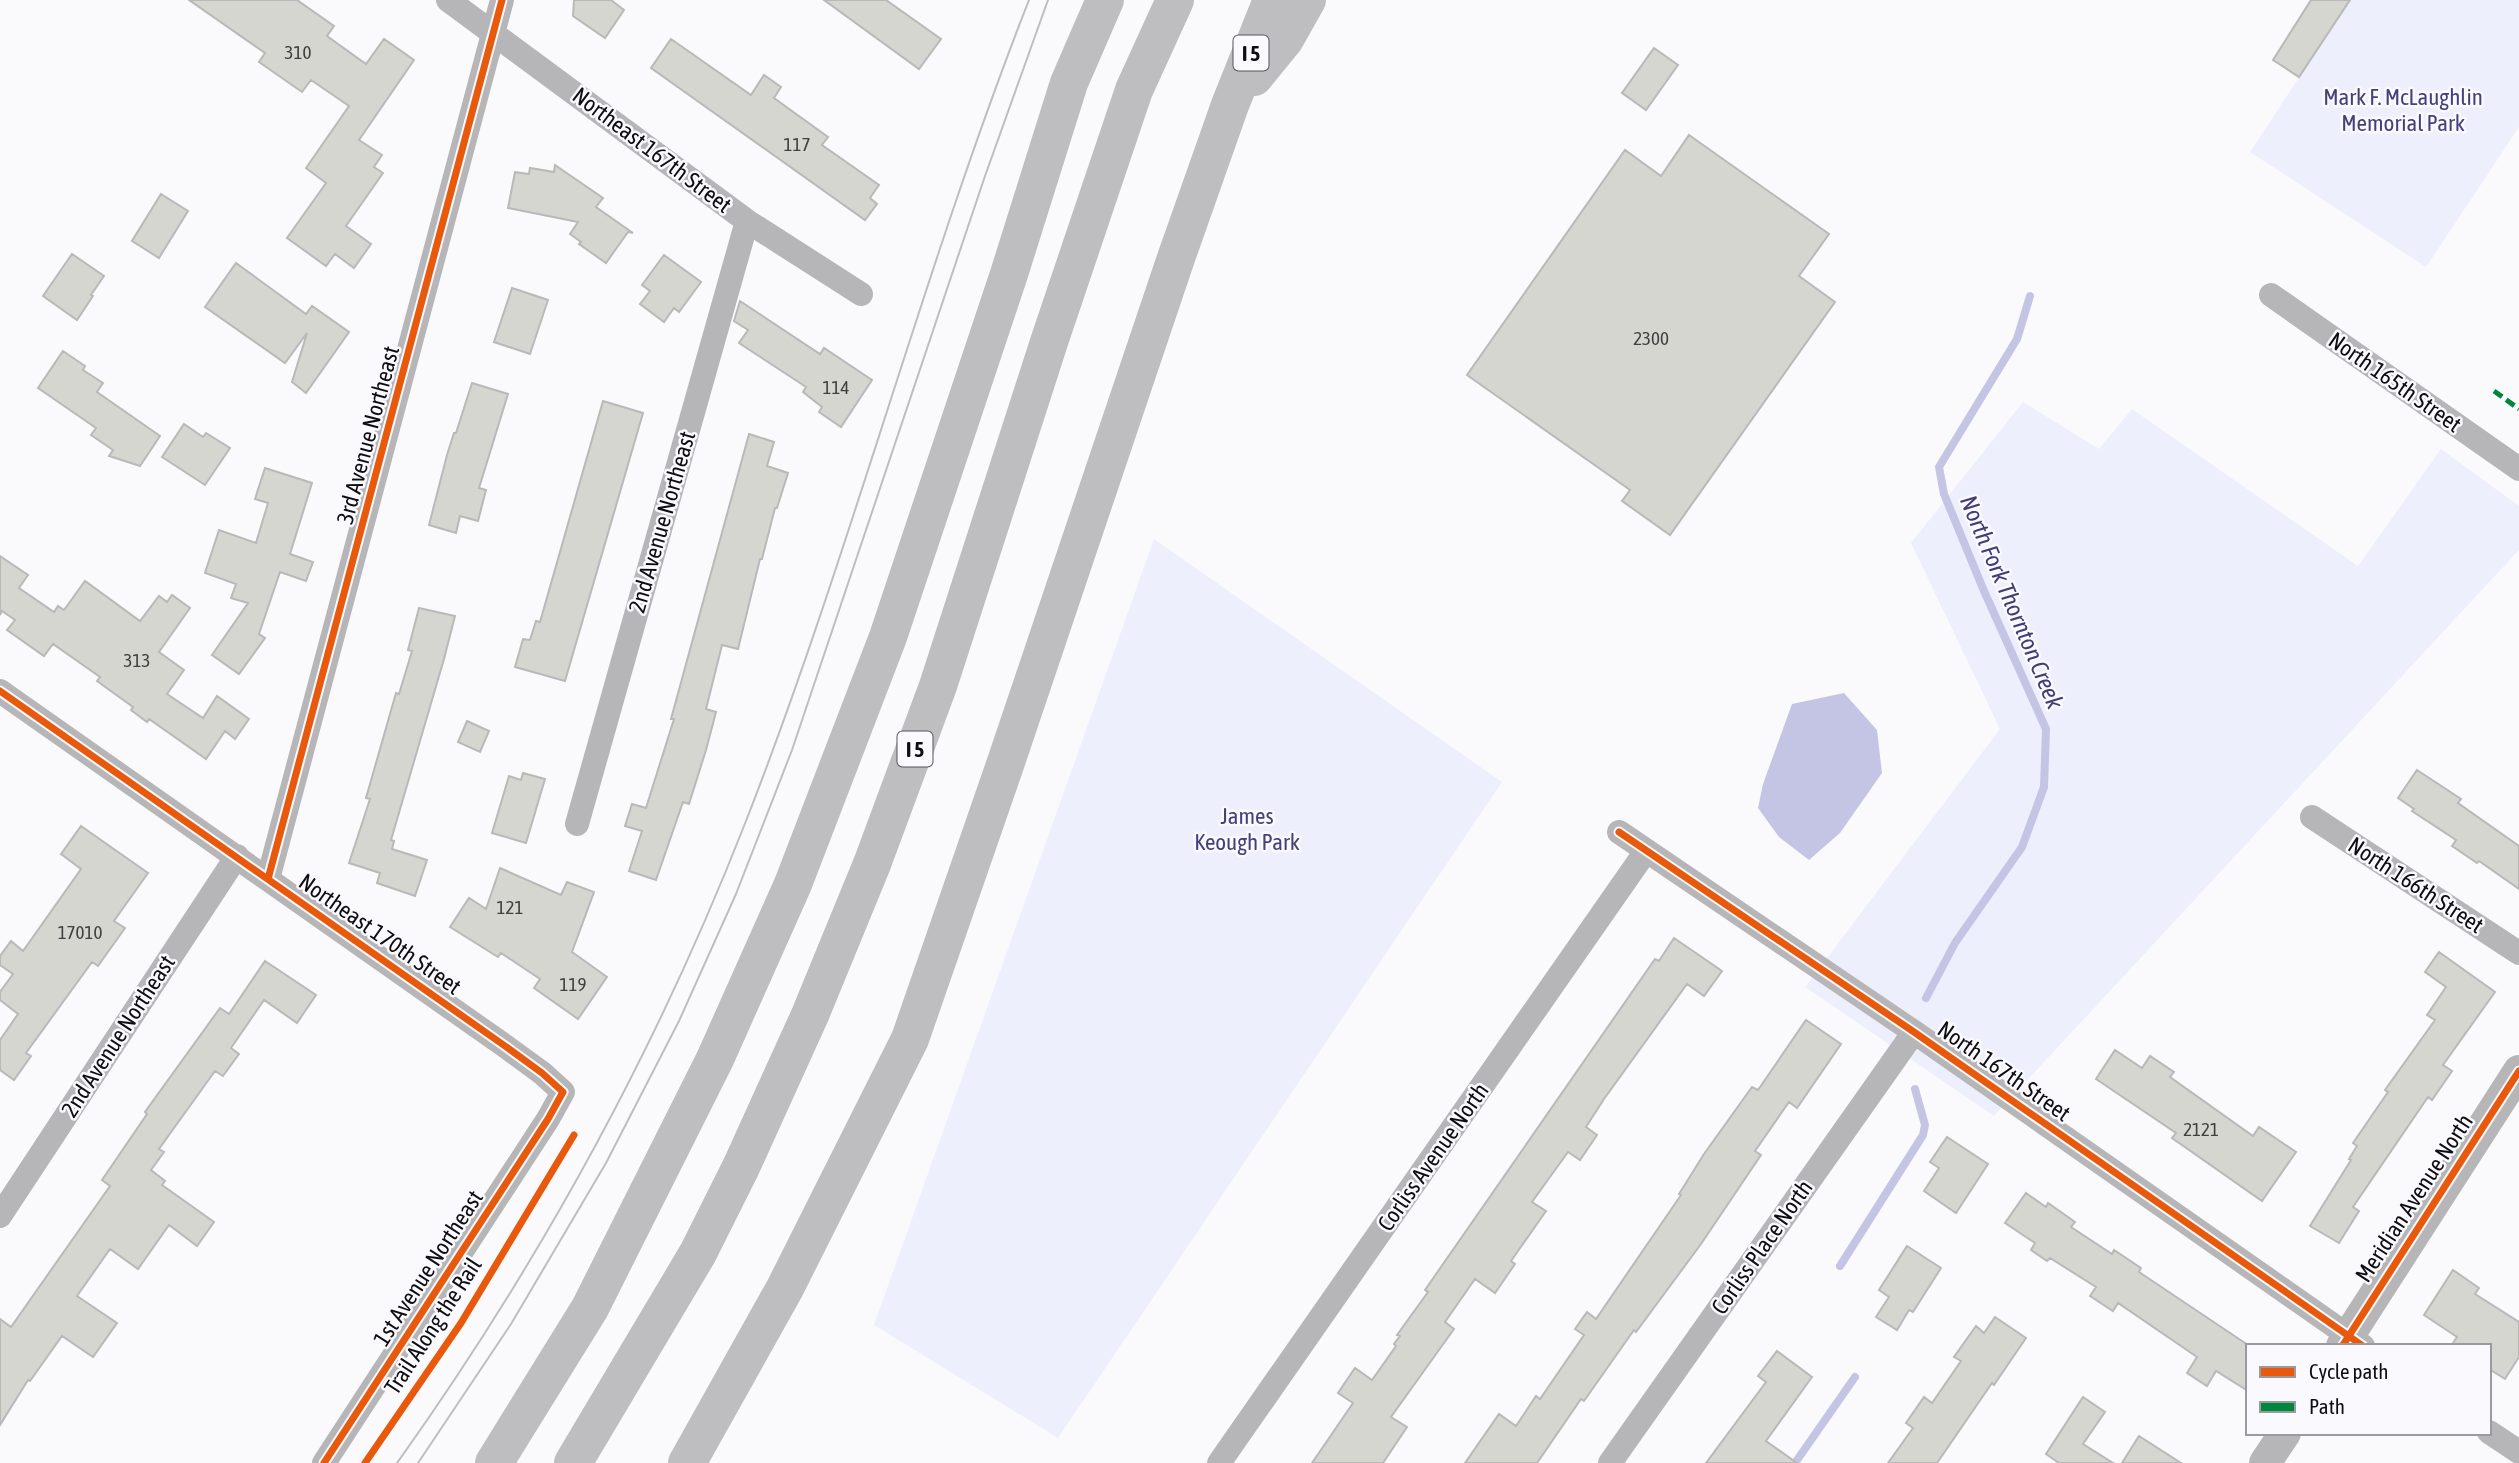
<svg xmlns="http://www.w3.org/2000/svg" width="2519" height="1463" font-family="'Asap Condensed',sans-serif">
<rect width="100%" height="100%" fill="#fafafd"/>
<path fill="#eeeffc" d="M 2350,0 L 2519,0 L 2519,127 L 2426,267 L 2250,152 Z
M 2023,402 L 2099,449 L 2132,409 L 2358,566 L 2441,449 L 2519,506 L 2519,550 L 1994,1116 L 1805,987 L 2000,729 L 1911,543 Z
M 1154,539 L 1502,782 L 1058,1438 L 874,1325 Z"/>
<path fill="#c4c5e4" d="M 1844,693 L 1877,730 L 1882,773 L 1840,833 L 1809,860 L 1779,837 L 1758,808 L 1763,784 L 1792,704 Z"/>
<g fill="none" stroke-linecap="round" stroke-linejoin="round">
<path stroke="#c4c5e4" stroke-width="8" d="M 1926,998 L 1955,943 L 2022,847 L 2044,787 L 2046,729 L 1984,591 L 1944,494 L 1939,467 L 2017,339 L 2030,296
M 1840,1266 L 1923,1135 L 1925,1125 L 1915,1089
M 1795,1463 L 1855,1377"/>
</g>
<path fill="#d4d6cf" stroke="#b9b9b9" stroke-width="2" d="M 189,0 L 297,0 L 334,26 L 327,36 L 366,64 L 384,39 L 414,60 L 359,140 L 382,155 L 374,167 L 383,173 L 346,226 L 371,244 L 354,268 L 335,254 L 326,266 L 287,238 L 326,183 L 306,168 L 349,106 L 311,80 L 302,92 L 259,62 L 265,53 Z
M 574,0 L 611,0 L 624,10 L 605,38 L 573,16 Z
M 824,0 L 886,0 L 941,39 L 919,69 Z
M 2311,0 L 2350,0 L 2299,77 L 2273,60 Z
M 671,39 L 751,95 L 764,75 L 781,87 L 774,98 L 828,137 L 822,145 L 879,185 L 870,198 L 877,204 L 865,220 L 651,68 Z
M 1654,48 L 1678,65 L 1646,110 L 1622,93 Z
M 1689,135 L 1829,234 L 1799,276 L 1835,302 L 1670,535 L 1622,501 L 1630,490 L 1467,375 L 1625,150 L 1661,176 Z
M 555,165 L 603,198 L 596,207 L 633,233 L 628,232 L 606,263 L 579,244 L 581,242 L 570,234 L 578,222 L 508,208 L 515,172 L 529,174 L 530,168 L 554,172 Z
M 161,194 L 188,211 L 159,258 L 132,241 Z
M 72,254 L 104,276 L 91,295 L 93,296 L 77,320 L 43,296 Z
M 664,255 L 701,282 L 679,312 L 674,308 L 664,322 L 640,304 L 650,291 L 642,285 Z
M 236,263 L 306,314 L 312,306 L 349,332 L 306,393 L 292,382 L 307,333 L 285,363 L 205,307 Z
M 512,288 L 548,300 L 530,354 L 494,342 Z
M 740,301 L 820,354 L 824,348 L 872,380 L 841,427 L 819,412 L 822,407 L 803,392 L 806,387 L 739,343 L 748,330 L 734,321 Z
M 63,351 L 85,366 L 83,370 L 103,383 L 97,392 L 160,436 L 140,466 L 109,456 L 113,450 L 91,435 L 96,428 L 38,388 Z
M 472,383 L 508,394 L 479,488 L 486,490 L 478,521 L 460,516 L 456,533 L 429,525 L 447,455 L 454,433 L 456,433 Z
M 603,401 L 643,413 L 565,681 L 515,667 L 523,639 L 530,640 L 536,621 L 540,622 Z
M 184,424 L 203,437 L 206,433 L 230,448 L 205,485 L 162,457 Z
M 749,434 L 774,442 L 767,466 L 788,473 L 777,508 L 775,508 L 762,559 L 760,559 L 738,649 L 722,645 L 706,709 L 716,712 L 706,750 L 689,804 L 683,802 L 656,880 L 629,871 L 642,831 L 625,826 L 632,804 L 646,808 L 674,719 L 671,719 Z
M 265,468 L 312,483 L 290,554 L 313,562 L 306,581 L 280,572 L 259,634 L 265,638 L 239,674 L 212,655 L 248,603 L 231,598 L 236,584 L 205,573 L 219,530 L 256,543 L 268,503 L 255,499 Z
M 0,556 L 28,575 L 19,588 L 54,612 L 58,606 L 64,610 L 85,581 L 140,621 L 159,596 L 167,602 L 172,595 L 190,608 L 159,652 L 184,670 L 167,694 L 203,718 L 217,696 L 249,719 L 235,739 L 225,731 L 206,759 L 149,719 L 147,722 L 131,710 L 133,707 L 97,681 L 100,677 L 53,644 L 44,656 L 7,630 L 15,620 L 2,611 L 0,615 Z
M 419,608 L 455,616 L 444,659 L 391,840 L 394,841 L 392,849 L 427,860 L 415,896 L 377,883 L 380,873 L 349,863 L 370,799 L 366,798 L 396,693 L 399,694 L 412,651 L 408,650 Z
M 467,721 L 489,731 L 480,752 L 458,742 Z
M 2417,770 L 2461,799 L 2458,803 L 2519,846 L 2519,889 L 2479,861 L 2477,863 L 2452,846 L 2456,840 L 2412,811 L 2414,809 L 2398,798 Z
M 523,773 L 545,779 L 526,843 L 492,833 L 509,776 L 521,780 Z
M 81,826 L 148,873 L 114,921 L 125,928 L 98,966 L 92,962 L 26,1053 L 31,1056 L 14,1080 L 0,1070 L 0,1040 L 18,1014 L 0,1000 L 0,992 L 13,974 L 0,965 L 0,956 L 11,941 L 23,951 L 81,869 L 61,854 Z
M 500,868 L 561,895 L 567,882 L 594,892 L 572,952 L 607,977 L 578,1019 L 534,988 L 540,979 L 501,953 L 498,957 L 450,927 L 469,898 L 486,909 Z
M 1674,938 L 1722,971 L 1704,996 L 1687,984 L 1604,1099 L 1586,1127 L 1597,1135 L 1580,1160 L 1568,1152 L 1532,1202 L 1546,1211 L 1511,1261 L 1515,1264 L 1495,1293 L 1475,1279 L 1445,1322 L 1454,1329 L 1391,1417 L 1407,1427 L 1383,1463 L 1312,1463 L 1353,1403 L 1338,1393 L 1355,1368 L 1372,1380 L 1396,1346 L 1394,1344 L 1400,1336 L 1397,1335 L 1428,1292 L 1425,1290 L 1655,959 L 1659,961 Z
M 2439,952 L 2495,992 L 2443,1065 L 2452,1071 L 2432,1100 L 2428,1097 L 2353,1207 L 2359,1211 L 2339,1243 L 2310,1226 L 2351,1160 L 2349,1159 L 2357,1146 L 2353,1143 L 2388,1092 L 2385,1090 L 2435,1020 L 2427,1015 L 2446,987 L 2425,972 Z
M 265,961 L 316,995 L 297,1023 L 264,1000 L 231,1048 L 239,1054 L 223,1076 L 215,1071 L 159,1149 L 164,1152 L 151,1170 L 165,1181 L 162,1185 L 214,1222 L 197,1246 L 169,1225 L 138,1269 L 110,1249 L 77,1296 L 117,1323 L 93,1357 L 62,1336 L 30,1381 L 28,1380 L 0,1425 L 0,1319 L 11,1327 L 110,1186 L 102,1180 L 147,1114 L 145,1112 L 220,1008 L 229,1014 Z
M 1806,1020 L 1841,1044 L 1797,1108 L 1789,1102 L 1755,1151 L 1761,1155 L 1701,1244 L 1636,1332 L 1634,1330 L 1584,1401 L 1581,1399 L 1537,1463 L 1465,1463 L 1499,1414 L 1516,1426 L 1536,1396 L 1540,1399 L 1584,1335 L 1575,1329 L 1587,1312 L 1596,1319 L 1681,1195 L 1679,1194 L 1704,1154 L 1752,1087 L 1758,1090 Z
M 2115,1050 L 2142,1068 L 2150,1056 L 2174,1072 L 2170,1077 L 2253,1136 L 2259,1127 L 2296,1152 L 2262,1201 L 2172,1138 L 2176,1133 L 2096,1079 Z
M 1947,1137 L 1988,1164 L 1956,1213 L 1924,1191 L 1939,1168 L 1930,1162 Z
M 2026,1193 L 2046,1207 L 2048,1203 L 2075,1222 L 2071,1227 L 2112,1254 L 2114,1250 L 2141,1268 L 2139,1272 L 2248,1345 L 2248,1391 L 2216,1371 L 2207,1386 L 2187,1373 L 2197,1357 L 2118,1303 L 2113,1311 L 2090,1296 L 2096,1287 L 2050,1258 L 2047,1261 L 2031,1250 L 2035,1243 L 2005,1223 Z
M 1907,1246 L 1941,1268 L 1913,1312 L 1909,1310 L 1897,1330 L 1876,1317 L 1889,1297 L 1879,1290 Z
M 2453,1270 L 2479,1288 L 2475,1294 L 2519,1322 L 2519,1357 L 2505,1379 L 2489,1369 L 2489,1346 L 2451,1346 L 2457,1337 L 2424,1315 Z
M 1995,1317 L 2026,1338 L 1994,1385 L 1992,1383 L 1937,1463 L 1888,1463 L 1913,1428 L 1906,1423 L 1924,1397 L 1932,1403 L 1961,1361 L 1954,1357 L 1976,1326 L 1984,1333 Z
M 1777,1351 L 1812,1377 L 1766,1441 L 1797,1463 L 1706,1463 L 1766,1382 L 1758,1376 Z
M 2083,1397 L 2105,1412 L 2083,1444 L 2113,1463 L 2059,1463 L 2046,1454 Z
M 2139,1436 L 2181,1463 L 2122,1463 Z"/>
<g fill="none" stroke-linecap="round" stroke-linejoin="round">
<path stroke="#b6b6b8" stroke-width="24" d="M 448,0 L 747,221 L 861,294
M 2271,295 L 2519,469
M 0,691 L 505,1046 L 542,1073 L 563,1092 L 548,1119 L 324,1463
M 2312,817 L 2519,953
M 577,824 L 747,221
M 1619,832 L 1914,1032 L 2363,1346
M 268,879 L 502,0
M 0,1216 L 237,856
M 2489,1432 L 2519,1452
M 1219,1463 L 1646,851
M 1610,1463 L 1914,1032"/>
<path stroke="#b6b6b8" stroke-width="32" d="M 2342,1346 L 2519,1071
M 2265,1463 L 2285,1433"/>
<path stroke="#bebec1" stroke-width="38" d="M 1254,77 L 1285,39 L 1307,0
M 494,1463 L 590,1308 L 715,1059 L 793,884 L 888,637 L 1009,274 L 1069,83 L 1105,0
M 573,1463 L 698,1253 L 741,1167 L 810,1015 L 872,864 L 938,686 L 1050,339 L 1134,90 L 1175,0
M 687,1463 L 785,1288 L 910,1039 L 1006,762 L 1176,258 L 1230,105 L 1272,0"/>
<path stroke="#bebec1" stroke-width="2" d="M 397,1463 C 539,1264 657,1049 746,821 C 851,552 923,270 1029,0
M 418,1463 L 511,1324 L 606,1163 L 679,1021 L 736,894 L 792,750 L 985,176 L 1048,0"/>
<path stroke="#00873e" stroke-width="5" stroke-dasharray="10 5" stroke-linecap="butt" d="M 2494,391 L 2519,409"/>
<defs>
<path id="cycleway" d="M 0,691 L 505,1046 L 542,1073 L 563,1092 L 548,1119 L 324,1463
M 1619,832 L 1914,1032 L 2363,1346
M 268,879 L 502,0
M 2343,1345 L 2519,1071
M 365,1463 L 461,1323 L 574,1135"/>
</defs>
<use href="#cycleway" stroke="#f9f9fe" stroke-width="11"/>
<use href="#cycleway" stroke="#e8590c" stroke-width="7"/>
</g>
<g text-anchor="middle" dominant-baseline="central" stroke-width="5" stroke-linejoin="round" paint-order="stroke">
<g font-size="19" fill="#404040">
<text x="298" y="52">310</text>
<text x="797" y="144">117</text>
<text x="1651" y="338">2300</text>
<text x="836" y="387">114</text>
<text x="137" y="660">313</text>
<text x="510" y="907">121</text>
<text x="80" y="932">17010</text>
<text x="573" y="984">119</text>
<text x="2201" y="1129">2121</text>
</g>
<g fill="#f9f9fe" stroke="#545458" stroke-width="2">
<rect x="1233.5" y="35.5" width="35" height="35" rx="5"/>
<rect x="897.5" y="731.5" width="35" height="35" rx="5"/>
</g>
<g font-size="21" font-weight="bold" fill="#0e0e11">
<text x="1251" y="53">I 5</text>
<text x="915" y="749">I 5</text>
</g>
<g font-size="23" fill="#44417a" stroke="#f9f9fe">
<text x="2403" y="97">Mark F. McLaughlin<tspan x="2403" dy="26">Memorial Park</tspan></text>
<text x="1247" y="816">James<tspan x="1247" dy="26">Keough Park</tspan></text>
</g>
<g font-size="23" fill="#0e0e11" stroke="#f9f9fe">
<text transform="translate(652 150) rotate(37)">Northeast 167th Street</text>
<text transform="translate(2395 382) rotate(35)">North 165th Street</text>
<text transform="translate(368 435) rotate(-75)">3rd Avenue Northeast</text>
<text transform="translate(662 522) rotate(-74)">2nd Avenue Northeast</text>
<text transform="translate(2416 885) rotate(33)">North 166th Street</text>
<text transform="translate(380 934) rotate(35)">Northeast 170th Street</text>
<text transform="translate(118 1036) rotate(-57)">2nd Avenue Northeast</text>
<text transform="translate(2004 1071) rotate(35)">North 167th Street</text>
<text transform="translate(1433 1157) rotate(-55)">Corliss Avenue North</text>
<text transform="translate(2414 1198) rotate(-57)">Meridian Avenue North</text>
<text transform="translate(1762 1247) rotate(-55)">Corliss Place North</text>
<text transform="translate(428 1268) rotate(-57)">1st Avenue Northeast</text>
<text transform="translate(433 1326) rotate(-57)">Trail Along the Rail</text>
</g>
<g font-size="24" font-style="italic" fill="#413e76" stroke="#f9f9fe">
<text transform="translate(2012 602) rotate(67)">North Fork Thornton Creek</text>
</g>
</g>
<rect x="2246" y="1344" width="245" height="91" fill="#f9f9fe" stroke="#9b9b9f" stroke-width="2"/>
<rect x="2260" y="1367" width="35" height="10" fill="#e8590c" stroke="#9b9b9f" stroke-width="2"/>
<text x="2309" y="1379" font-size="21" fill="#0e0e11">Cycle path</text>
<rect x="2260" y="1402" width="35" height="10" fill="#00873e" stroke="#9b9b9f" stroke-width="2"/>
<text x="2309" y="1414" font-size="21" fill="#0e0e11">Path</text>
</svg>
